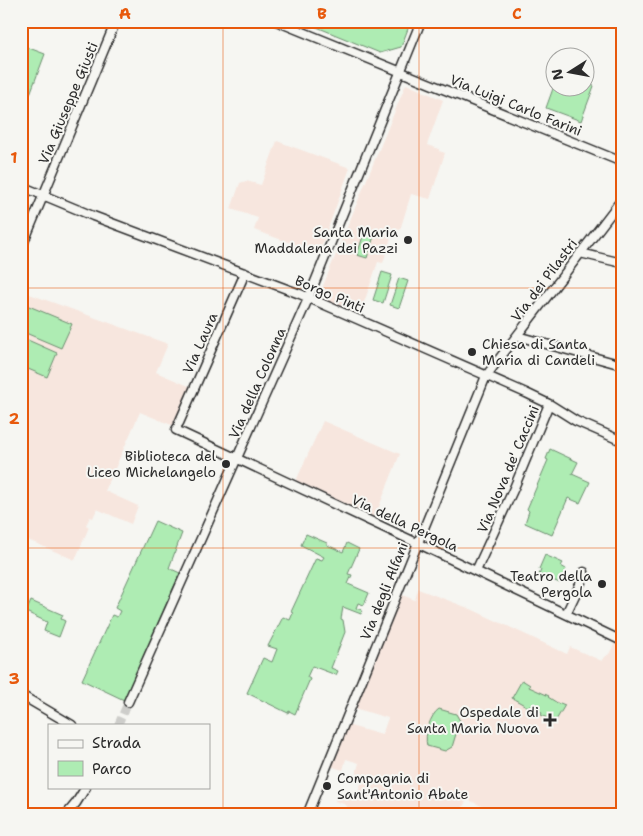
<svg xmlns="http://www.w3.org/2000/svg" width="643" height="836" font-family="'Shantell Sans',sans-serif">
<rect width="100%" height="100%" fill="#f6f6f2"/>
<filter id="ink" filterUnits="userSpaceOnUse"><feTurbulence type="fractalNoise" baseFrequency=".02" numOctaves="2"/><feDisplacementMap in="SourceGraphic" scale="10" xChannelSelector="R" yChannelSelector="G"/><feConvolveMatrix kernelMatrix="1 2 1 2 8 2 1 2 1" color-interpolation-filters="sRGB"/></filter>
<g filter="url(#ink)">
<path fill="#f7e6de" d="M 406,84 L 443,100 L 427,145 L 439,149 L 439,151 L 445,153 L 430,199 L 411,194 L 400,230 L 394,228 L 383,263 L 378,262 L 359,317 L 318,298 Z
M 277,141 L 350,168 L 319,253 L 254,230 L 258,218 L 231,209 L 240,183 L 246,181 L 261,185 Z
M 21,291 L 168,344 L 156,372 L 191,387 L 174,426 L 140,412 L 105,491 L 138,506 L 131,524 L 97,509 L 93,518 L 90,517 L 86,525 L 89,527 L 75,560 L 21,537 Z
M 323,421 L 400,454 L 375,517 L 296,481 Z
M 418,589 L 471,609 L 567,654 L 570,647 L 602,661 L 605,657 L 609,654 L 615,643 L 622,646 L 622,815 L 559,815 L 555,813 L 554,815 L 529,815 L 520,810 L 517,815 L 499,815 L 467,799 L 459,815 L 361,815 L 359,812 L 352,815 L 346,805 L 335,801 L 336,797 L 346,800 L 349,793 L 357,796 L 362,780 L 355,777 L 359,763 L 346,759 L 343,770 L 330,766 L 347,725 L 382,735 L 388,718 L 354,708 L 368,672 L 370,672 L 376,658 L 402,595 L 415,600 Z"/>
<path fill="#aeecb3" stroke="#6c8c6f" d="M 302,21 L 411,21 L 401,47 L 380,53 Z
M 21,45 L 45,54 L 30,94 L 21,91 Z
M 555,83 L 556,88 L 586,88 L 586,83 L 594,86 L 581,121 L 546,108 Z
M 365,230 L 375,233 L 367,258 L 357,255 Z
M 382,272 L 392,275 L 383,303 L 373,300 Z
M 399,278 L 408,281 L 399,308 L 390,305 Z
M 24,304 L 72,324 L 61,348 L 21,331 L 21,311 Z
M 21,337 L 57,353 L 47,377 L 21,366 Z
M 550,449 L 578,462 L 572,474 L 590,482 L 580,503 L 568,498 L 552,535 L 525,523 L 529,511 L 527,509 L 548,460 L 546,459 Z
M 155,521 L 182,533 L 169,568 L 180,573 L 124,700 L 82,680 L 112,615 L 117,617 L 120,611 L 115,608 Z
M 306,534 L 327,543 L 327,545 L 343,552 L 347,543 L 359,549 L 348,574 L 352,575 L 348,584 L 369,593 L 364,605 L 358,603 L 356,608 L 362,610 L 361,614 L 343,607 L 341,619 L 343,620 L 345,632 L 331,668 L 338,671 L 336,675 L 312,666 L 307,677 L 310,679 L 295,714 L 289,711 L 288,713 L 247,693 L 263,658 L 272,662 L 277,649 L 268,646 L 283,617 L 290,620 L 293,613 L 291,612 L 316,558 L 322,560 L 324,557 L 301,545 Z
M 545,555 L 563,563 L 561,566 L 566,569 L 560,583 L 539,575 L 541,570 L 539,569 Z
M 31,601 L 63,615 L 61,619 L 65,621 L 59,637 L 44,631 L 47,622 L 26,612 Z
M 522,680 L 530,685 L 529,687 L 549,696 L 548,697 L 559,704 L 560,703 L 565,705 L 555,722 L 541,715 L 542,713 L 529,706 L 528,707 L 512,698 Z
M 439,709 L 456,714 L 460,721 L 452,747 L 445,751 L 427,746 C 424,735 430,715 439,709 Z"/>
<g fill="none" stroke-linecap="round" stroke-linejoin="round">
<path stroke="#cdcdca" stroke-width="8" stroke-dasharray="8 4" stroke-linecap="butt" d="M 118,725 L 128,702"/>
<defs>
<path id="minor" d="M 276,21 L 622,162
M 21,186 L 93,216 L 300,294 L 526,393 L 549,404 L 576,421 L 622,441
M 21,249 L 116,21
M 580,253 L 622,263
M 517,336 L 622,365
M 179,423 L 245,273
M 177,428 L 176,430 L 417,543 L 622,641
M 476,571 L 514,488 L 549,404
M 566,614 L 584,576 L 584,572
M 21,695 L 72,725
M 128,702 L 308,299 L 421,21
M 66,815 L 76,803 L 86,787
M 307,815 L 486,376 L 622,199"/>
</defs>
<use href="#minor" stroke="#2b2b2b" stroke-width="11"/>
<use href="#minor" stroke="#f6f6f2" stroke-width="8"/>
</g>
</g>
<path fill="none" stroke="#e8590c" stroke-width="1" stroke-opacity="0.55" d="M 223,21 L 223,815M 419,21 L 419,815M 21,288 L 622,288M 21,548 L 622,548"/>
<g fill="#2b2b2b" stroke="#f6f6f2" stroke-width="2">
<circle cx="408" cy="240" r="5"/>
<circle cx="472" cy="352" r="5"/>
<circle cx="226" cy="464" r="5"/>
<circle cx="602" cy="584" r="5"/>
<path d="M547.5 712.5h5v5h5v5h-5v5h-5v-5h-5v-5h5z"/>
<circle cx="327" cy="786" r="5"/>
</g>
<g text-anchor="middle" dominant-baseline="central" stroke-width="4" stroke-linejoin="round" paint-order="stroke">
<g font-size="14" fill="#2b2b2b" stroke="#f6f6f2">
<text transform="translate(68 103) rotate(-67)">Via Giuseppe Giusti</text>
<text transform="translate(516 105) rotate(22)">Via Luigi Carlo Farini</text>
<text transform="translate(544 280) rotate(-53)">Via dei Pilastri</text>
<text transform="translate(330 294) rotate(23)">Borgo Pinti</text>
<text transform="translate(200 343) rotate(-66)">Via Laura</text>
<text transform="translate(257 383) rotate(-66)">Via della Colonna</text>
<text transform="translate(508 469) rotate(-67)">Via Nova de' Caccini</text>
<text transform="translate(405 523) rotate(25)">Via della Pergola</text>
<text transform="translate(384 591) rotate(-68)">Via degli Alfani</text>
</g>
<g font-size="14" fill="#2b2b2b" stroke="#f6f6f2" text-anchor="end">
<text x="398" y="232">Santa Maria<tspan x="398" dy="16">Maddalena dei Pazzi</tspan></text>
<text x="482" y="344" text-anchor="start">Chiesa di Santa<tspan x="482" dy="16">Maria di Candeli</tspan></text>
<text x="216" y="456">Biblioteca del<tspan x="216" dy="16">Liceo Michelangelo</tspan></text>
<text x="592" y="576">Teatro della<tspan x="592" dy="16">Pergola</tspan></text>
<text x="539" y="712">Ospedale di<tspan x="539" dy="16">Santa Maria Nuova</tspan></text>
<text x="337" y="778" text-anchor="start">Compagnia di<tspan x="337" dy="16">Sant'Antonio Abate</tspan></text>
</g>
</g>
<rect width="643" height="836" fill="none" stroke="#f6f6f2" stroke-width="55"/>
<rect x="48" y="724" width="162" height="65" fill="#f6f6f2" stroke="#a5a5a2"/>
<rect x="58" y="740" width="25" height="8" fill="#f6f6f2" stroke="#a5a5a2"/>
<text x="92" y="748" font-size="15" fill="#2b2b2b">Strada</text>
<rect x="58" y="761" width="25" height="15" fill="#aeecb3" stroke="#a5a5a2"/>
<text x="92" y="774" font-size="15" fill="#2b2b2b">Parco</text>
<g transform="translate(570 72) rotate(259)"><circle r="24" fill="#f6f6f2" stroke="#a5a5a2"/>
<path d="M0-4L9 19L0 12L-9 19Z" fill="#2b2b2b"/>
<text y="-8" font-size="14" font-weight="bold" text-anchor="middle" fill="#2b2b2b">N</text>
</g>
<rect x="28" y="28" width="588" height="780" fill="none" stroke="#e8590c" stroke-width="2"/>
<g font-size="16" text-anchor="middle" font-weight="bold" fill="#e8590c">
<text x="125" y="19">A</text>
<text x="322" y="19">B</text>
<text x="517" y="19">C</text>
<text x="14" y="163">1</text>
<text x="14" y="424">2</text>
<text x="14" y="684">3</text>
</g>
</svg>
